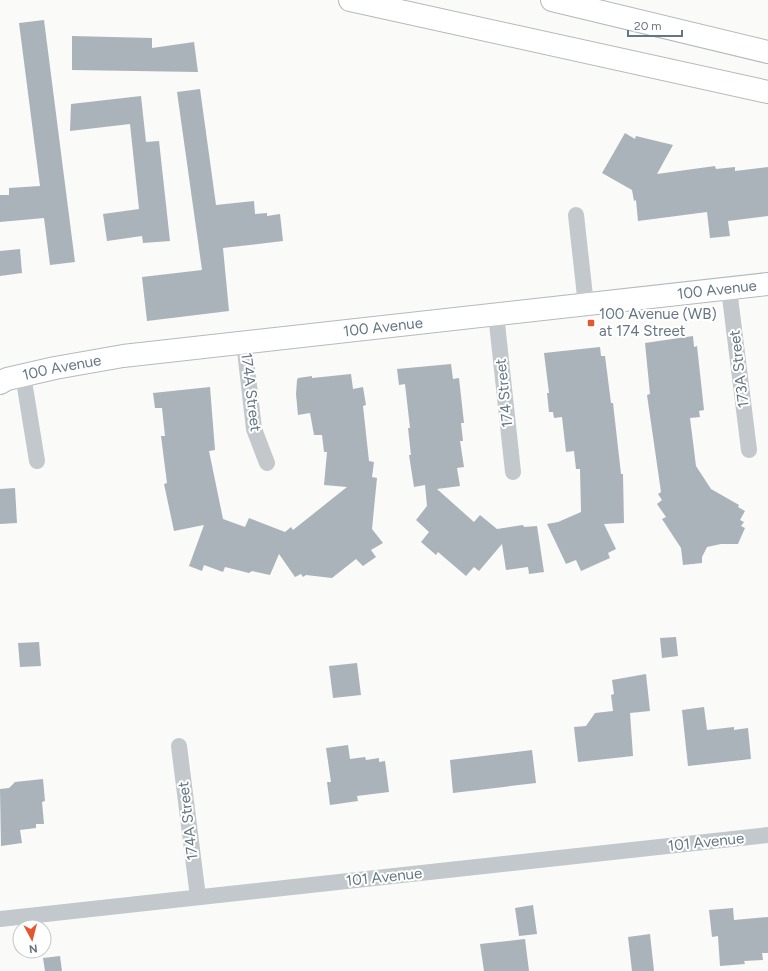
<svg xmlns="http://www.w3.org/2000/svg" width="768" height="971" font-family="Figtree,sans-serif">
<rect width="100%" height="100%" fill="#fafaf8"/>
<path fill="#aab3b9" d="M 44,20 L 75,262 L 50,265 L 44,218 L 0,222 L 0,195 L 9,195 L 9,188 L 40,186 L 19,23 Z
M 72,36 L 152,38 L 152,48 L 194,42 L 198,72 L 72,70 Z
M 200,89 L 216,205 L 254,201 L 255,214 L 267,213 L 267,216 L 280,214 L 283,241 L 223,248 L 229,311 L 147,321 L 142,277 L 202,270 L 177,92 Z
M 141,96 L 146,142 L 159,141 L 170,241 L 143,243 L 142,236 L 107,241 L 103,214 L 139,209 L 130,124 L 70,131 L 71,104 Z
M 625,133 L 635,139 L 636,136 L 673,145 L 657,174 L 715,166 L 716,169 L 735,167 L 735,171 L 768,167 L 768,216 L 728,221 L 730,236 L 710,238 L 707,212 L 638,221 L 636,200 L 634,201 L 632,190 L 602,173 Z
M 20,249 L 22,273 L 0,276 L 0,251 Z
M 693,336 L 694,347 L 697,346 L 704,410 L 699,411 L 700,417 L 690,418 L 696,466 L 711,489 L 739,505 L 738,507 L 745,511 L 740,520 L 744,522 L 741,526 L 745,528 L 738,544 L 721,544 L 707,547 L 702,557 L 702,563 L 683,565 L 681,548 L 662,519 L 666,517 L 657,504 L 662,500 L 658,494 L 661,492 L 647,395 L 650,394 L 645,343 Z
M 600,347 L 601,356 L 605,356 L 611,403 L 613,403 L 621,474 L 623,474 L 624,523 L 604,524 L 616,549 L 608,553 L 610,558 L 581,571 L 576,560 L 566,564 L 547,524 L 558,522 L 581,512 L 580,469 L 576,469 L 574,451 L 566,452 L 562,417 L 554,418 L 553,412 L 549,412 L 547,393 L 549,393 L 544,353 Z
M 451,364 L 453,379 L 459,378 L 464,423 L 461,423 L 463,441 L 460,441 L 464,467 L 457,468 L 460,486 L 437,489 L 474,522 L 480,515 L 497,529 L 523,525 L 524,527 L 537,526 L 544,572 L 529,574 L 528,567 L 506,570 L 502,544 L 479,571 L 474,567 L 466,576 L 438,552 L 436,555 L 421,542 L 429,532 L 416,520 L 427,506 L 425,485 L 414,487 L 409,455 L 411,455 L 408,428 L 410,428 L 405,384 L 399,385 L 397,369 Z
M 351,374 L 353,389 L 363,387 L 366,405 L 363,406 L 369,461 L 374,462 L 372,477 L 377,478 L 372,529 L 383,543 L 371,550 L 376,557 L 363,566 L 356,559 L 332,578 L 306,575 L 303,577 L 301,574 L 295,577 L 279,554 L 270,575 L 252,571 L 249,573 L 225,567 L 223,572 L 204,565 L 202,571 L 189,566 L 204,525 L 174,531 L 164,484 L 167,483 L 161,436 L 165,436 L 162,408 L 155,408 L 153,393 L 210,387 L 215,450 L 209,451 L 223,519 L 245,527 L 249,518 L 285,532 L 291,527 L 293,530 L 347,487 L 324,485 L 327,452 L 324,452 L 322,435 L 314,435 L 310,413 L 298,415 L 296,394 L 297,380 L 298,378 L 312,376 L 312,378 Z
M 15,488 L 17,523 L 0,524 L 0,489 Z
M 676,637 L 678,656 L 662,658 L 660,638 Z
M 39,642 L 41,666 L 20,667 L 18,643 Z
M 357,663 L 361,695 L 333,698 L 329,666 Z
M 646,674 L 650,711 L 630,713 L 633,756 L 578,762 L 574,727 L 586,726 L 595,713 L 613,711 L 611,695 L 614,694 L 612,680 Z
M 704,707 L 707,730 L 734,727 L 734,730 L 748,728 L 751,759 L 688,766 L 682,710 Z
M 348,745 L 350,759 L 365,757 L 366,760 L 379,758 L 379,762 L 385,761 L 389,792 L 357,796 L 358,801 L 330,805 L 327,782 L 331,782 L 326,748 Z
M 532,750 L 536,783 L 453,793 L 450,760 Z
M 43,779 L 45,801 L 42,802 L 44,824 L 36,824 L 36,828 L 20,830 L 22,843 L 1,846 L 0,789 L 9,788 L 15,782 Z
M 533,905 L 537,934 L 519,936 L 515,908 Z
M 733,908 L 734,920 L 768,917 L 768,953 L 762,953 L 763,960 L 744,961 L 745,964 L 720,966 L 718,936 L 712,937 L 709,910 Z
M 650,934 L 654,971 L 632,971 L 628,937 Z
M 525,939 L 529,971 L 484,971 L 480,944 Z
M 60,956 L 62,971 L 45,971 L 43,958 Z"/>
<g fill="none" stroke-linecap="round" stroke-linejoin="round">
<defs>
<g id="secondary">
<path id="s1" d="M 0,383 L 7,379 L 55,368 L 123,356 L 768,284"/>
</g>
<path id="highway" d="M 350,0 L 768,92
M 552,0 L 768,52"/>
</defs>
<use href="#secondary" stroke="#b3babf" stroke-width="24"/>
<use href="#highway" stroke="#b4b9bd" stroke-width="24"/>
<path stroke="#c3c8cc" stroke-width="16" d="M 576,215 L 586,305
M 729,289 L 749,450
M 496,314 L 513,472
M 244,342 L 254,429 L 267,463
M 23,375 L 37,461
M 179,746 L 198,897
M 0,919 L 768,835"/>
<use href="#secondary" stroke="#fff" stroke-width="22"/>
<use href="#highway" stroke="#fff" stroke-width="22"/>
</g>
<rect fill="#e4572e" stroke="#fff" stroke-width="1.5" x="587" y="319" width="8" height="8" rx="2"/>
<g text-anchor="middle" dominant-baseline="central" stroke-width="4" stroke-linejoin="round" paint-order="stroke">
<g font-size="15" fill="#657683" stroke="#fff">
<text stroke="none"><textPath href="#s1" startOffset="724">100 Avenue</textPath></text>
<text stroke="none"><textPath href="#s1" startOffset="388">100 Avenue</textPath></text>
<text stroke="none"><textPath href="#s1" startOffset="64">100 Avenue</textPath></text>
<text transform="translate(739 369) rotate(-97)">173A Street</text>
<text transform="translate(251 392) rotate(83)">174A Street</text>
<text transform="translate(504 393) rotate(-96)">174 Street</text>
<text transform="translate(188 821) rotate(-97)">174A Street</text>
<text transform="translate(706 842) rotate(-6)">101 Avenue</text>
<text transform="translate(384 877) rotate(-6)">101 Avenue</text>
</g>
<g font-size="15" fill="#657683" stroke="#fff" text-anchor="start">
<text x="599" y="314">100 Avenue (WB)<tspan x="599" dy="17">at 174 Street</tspan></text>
</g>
</g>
<g transform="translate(32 939) rotate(173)"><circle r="19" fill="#ffffff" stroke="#c1c8cd"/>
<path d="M0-3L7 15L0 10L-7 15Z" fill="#e4572e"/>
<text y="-6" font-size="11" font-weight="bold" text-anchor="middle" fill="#657683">N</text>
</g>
<path d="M628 30v6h54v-6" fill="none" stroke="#657683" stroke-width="2"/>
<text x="634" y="30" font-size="12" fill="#657683" stroke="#ffffff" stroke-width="3" paint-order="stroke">20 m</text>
</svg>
